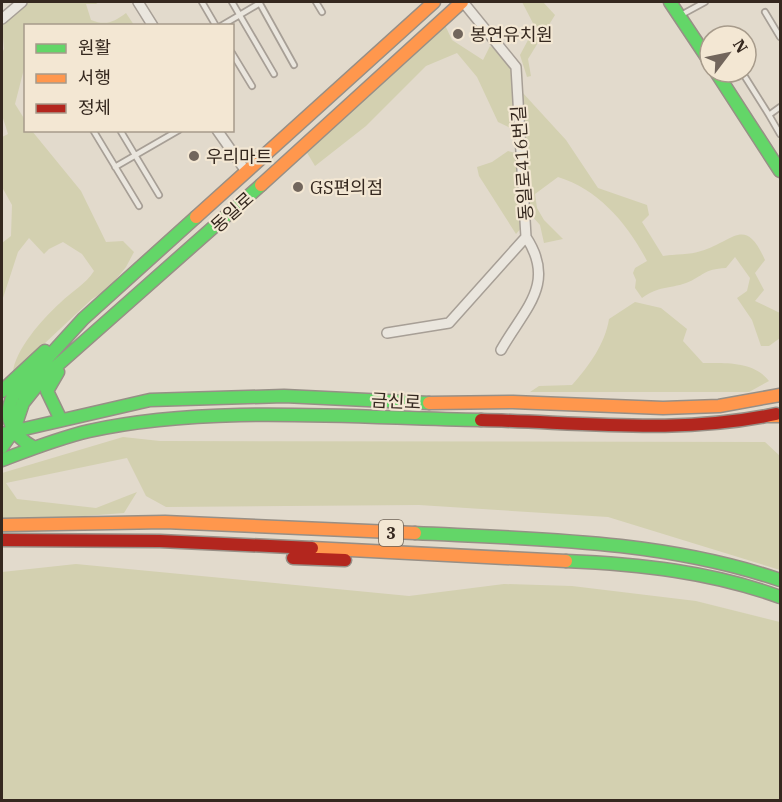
<svg xmlns="http://www.w3.org/2000/svg" width="782" height="802" font-family="'IBM Plex Serif','Noto Sans KR',serif">
<rect width="100%" height="100%" fill="#e2dacc"/>
<path fill="#d3d0b0" d="M 28,2 L 99,2 L 96,4 L 86,4 L 91,20 C 106,26 114,22 126,13 L 134,25 L 26,26 L 25,65 L 15,104 L 25,120 L 26,130 L 32,131 L 81,191 L 106,242 L 123,241 L 134,252 L 126,267 L 108,289 L 92,299 L 13,373 C 14,351 43,318 60,303 C 72,291 85,285 94,271 L 82,254 L 63,242 L 49,249 L 44,254 L 29,238 L 18,252 L 2,301 L 2,243 L 11,236 L 12,205 L 2,187 L 2,137 L 8,134 L 2,115 L 2,53 L 4,49 L 2,25 Z
M 522,2 L 543,2 L 555,15 L 528,59 L 531,76 L 527,77 L 520,55 L 535,27 Z
M 445,25 L 452,40 L 483,60 L 490,46 L 518,65 L 522,92 L 566,140 L 598,188 L 647,205 L 649,215 L 642,222 L 663,256 C 675,254 690,255 701,251 C 734,241 745,215 765,260 L 755,273 L 764,290 L 755,301 L 780,313 L 780,338 L 769,346 L 761,346 L 752,320 L 737,298 L 747,291 L 750,278 L 735,257 L 726,268 C 703,269 704,276 686,283 C 669,289 658,286 642,298 L 635,288 L 636,280 L 633,273 L 635,268 L 647,261 C 628,224 598,189 558,177 L 535,194 L 537,208 L 544,220 L 563,239 L 544,243 L 540,225 L 532,216 L 516,234 L 479,176 L 477,167 L 492,162 L 508,151 L 526,156 L 526,145 L 521,133 L 498,122 L 477,77 L 457,53 L 426,66 L 366,126 L 315,166 L 306,151 L 407,62 Z
M 635,302 L 661,308 L 687,329 L 683,341 L 703,363 C 725,363 754,361 769,381 L 749,392 L 530,392 L 539,386 L 572,385 C 589,366 605,344 609,319 Z
M 123,437 L 160,441 L 765,442 L 780,456 L 780,570 L 608,517 L 419,505 L 166,507 L 146,496 L 127,458 L 6,483 L 17,499 L 96,508 L 137,492 L 124,513 L 19,521 L 2,519 L 2,473 Z
M 76,564 L 409,596 L 504,584 L 572,586 L 696,601 L 780,622 L 780,800 L 2,800 L 2,572 Z"/>
<g fill="none" stroke-linecap="round" stroke-linejoin="round">
<defs>
<path id="lane" d="M 202,2 L 216,26
M 232,2 L 274,74
M 259,2 L 294,65
M 316,2 L 322,12
M 765,12 L 780,37
M 681,15 L 705,2
M 221,26 L 260,3
M 232,53 L 252,86
M 742,72 L 769,115 L 780,107
M 769,115 L 780,134
M 93,130 L 139,206
M 120,130 L 159,195
M 115,167 L 179,130"/>
<path id="street" d="M 138,2 L 153,26
M 2,19 L 22,2
M 217,130 L 245,170
M 387,333 L 449,323 L 526,237 L 516,67 L 463,2
M 501,350 C 524,309 557,284 526,237"/>
<path id="fast" d="M 670,2 L 710,62
M 716,72 L 780,171
M 58,372 L 47,391 L 60,418
M 2,391 L 45,351
M 2,434 L 150,400 L 284,396 L 429,403
M 2,447 L 14,430 L 23,403 L 43,378 L 261,185
M 33,447 C 13,436 2,418 13,396 L 83,319 L 196,217
M 2,460 C 31,449 59,438 89,431 C 210,404 357,418 481,420
M 415,533 C 537,539 663,540 780,580
M 566,561 C 639,564 712,572 780,597"/>
<path id="slow" d="M 261,185 L 462,2
M 196,217 L 434,2
M 429,403 L 513,402 L 663,408 L 719,406 L 780,395
M 769,416 L 780,416
M 2,525 L 165,522 L 415,533
M 312,548 L 566,561"/>
<path id="jam" d="M 481,420 C 578,422 680,435 776,414
M 2,540 L 160,541 L 312,548
M 293,558 L 345,560"/>
</defs>
<use href="#lane" stroke="#a79f96" stroke-width="8"/>
<use href="#street" stroke="#a79f96" stroke-width="12"/>
<use href="#fast" stroke="#978f86" stroke-width="15"/>
<use href="#slow" stroke="#978f86" stroke-width="15"/>
<use href="#jam" stroke="#978f86" stroke-width="15"/>
<use href="#lane" stroke="#eae6de" stroke-width="4.5"/>
<use href="#street" stroke="#eae6de" stroke-width="9"/>
<use href="#fast" stroke="#63d668" stroke-width="12"/>
<use href="#slow" stroke="#ff974d" stroke-width="12"/>
<use href="#jam" stroke="#b3261e" stroke-width="12"/>
</g>
<g fill="#72665c" stroke="#f3e7d3" stroke-width="2">
<circle cx="458" cy="34" r="6"/>
<circle cx="194" cy="156" r="6"/>
<circle cx="298" cy="187" r="6"/>
</g>
<g text-anchor="middle" dominant-baseline="central" stroke-width="4.5" stroke-linejoin="round" paint-order="stroke">
<rect fill="#f3e7d3" stroke="#6e6155" stroke-width="1.5" x="379" y="520" width="24" height="26" rx="4.5"/>
<g font-size="16" font-weight="bold" fill="#35281f">
<text x="391" y="533">3</text>
</g>
<g font-size="18" fill="#35281f" stroke="#f3e7d3" text-anchor="start">
<text x="470" y="34">봉연유치원</text>
<text x="206" y="156">우리마트</text>
<text x="310" y="187">GS편의점</text>
</g>
<g font-size="18" fill="#35281f" stroke="#f3e7d3">
<text transform="translate(522 163) rotate(-94)">동일로416번길</text>
<text transform="translate(232 212) rotate(-42)">동일로</text>
<text transform="translate(396 401) rotate(3)">금신로</text>
</g>
</g>
<rect width="782" height="802" fill="none" stroke="#35281f" stroke-width="6"/>
<rect x="24" y="24" width="210" height="108" fill="#f3e7d3" stroke="#a79b8b" stroke-width="1.5"/>
<rect x="36" y="44" width="30" height="9" fill="#63d668" stroke="#a79b8b" stroke-width="1.5"/>
<text x="78" y="54" font-size="18" fill="#35281f">원활</text>
<rect x="36" y="74" width="30" height="9" fill="#ff974d" stroke="#a79b8b" stroke-width="1.5"/>
<text x="78" y="84" font-size="18" fill="#35281f">서행</text>
<rect x="36" y="104" width="30" height="9" fill="#b3261e" stroke="#a79b8b" stroke-width="1.5"/>
<text x="78" y="114" font-size="18" fill="#35281f">정체</text>
<g transform="translate(728 54) rotate(58)"><circle r="28" fill="#f3e7d3" stroke="#a79b8b" stroke-width="1.5"/>
<path d="M0-4.5L10 22L0 15L-10 22Z" fill="#72665c"/>
<text y="-9" font-size="16" font-weight="bold" text-anchor="middle" fill="#35281f">N</text>
</g>
</svg>
